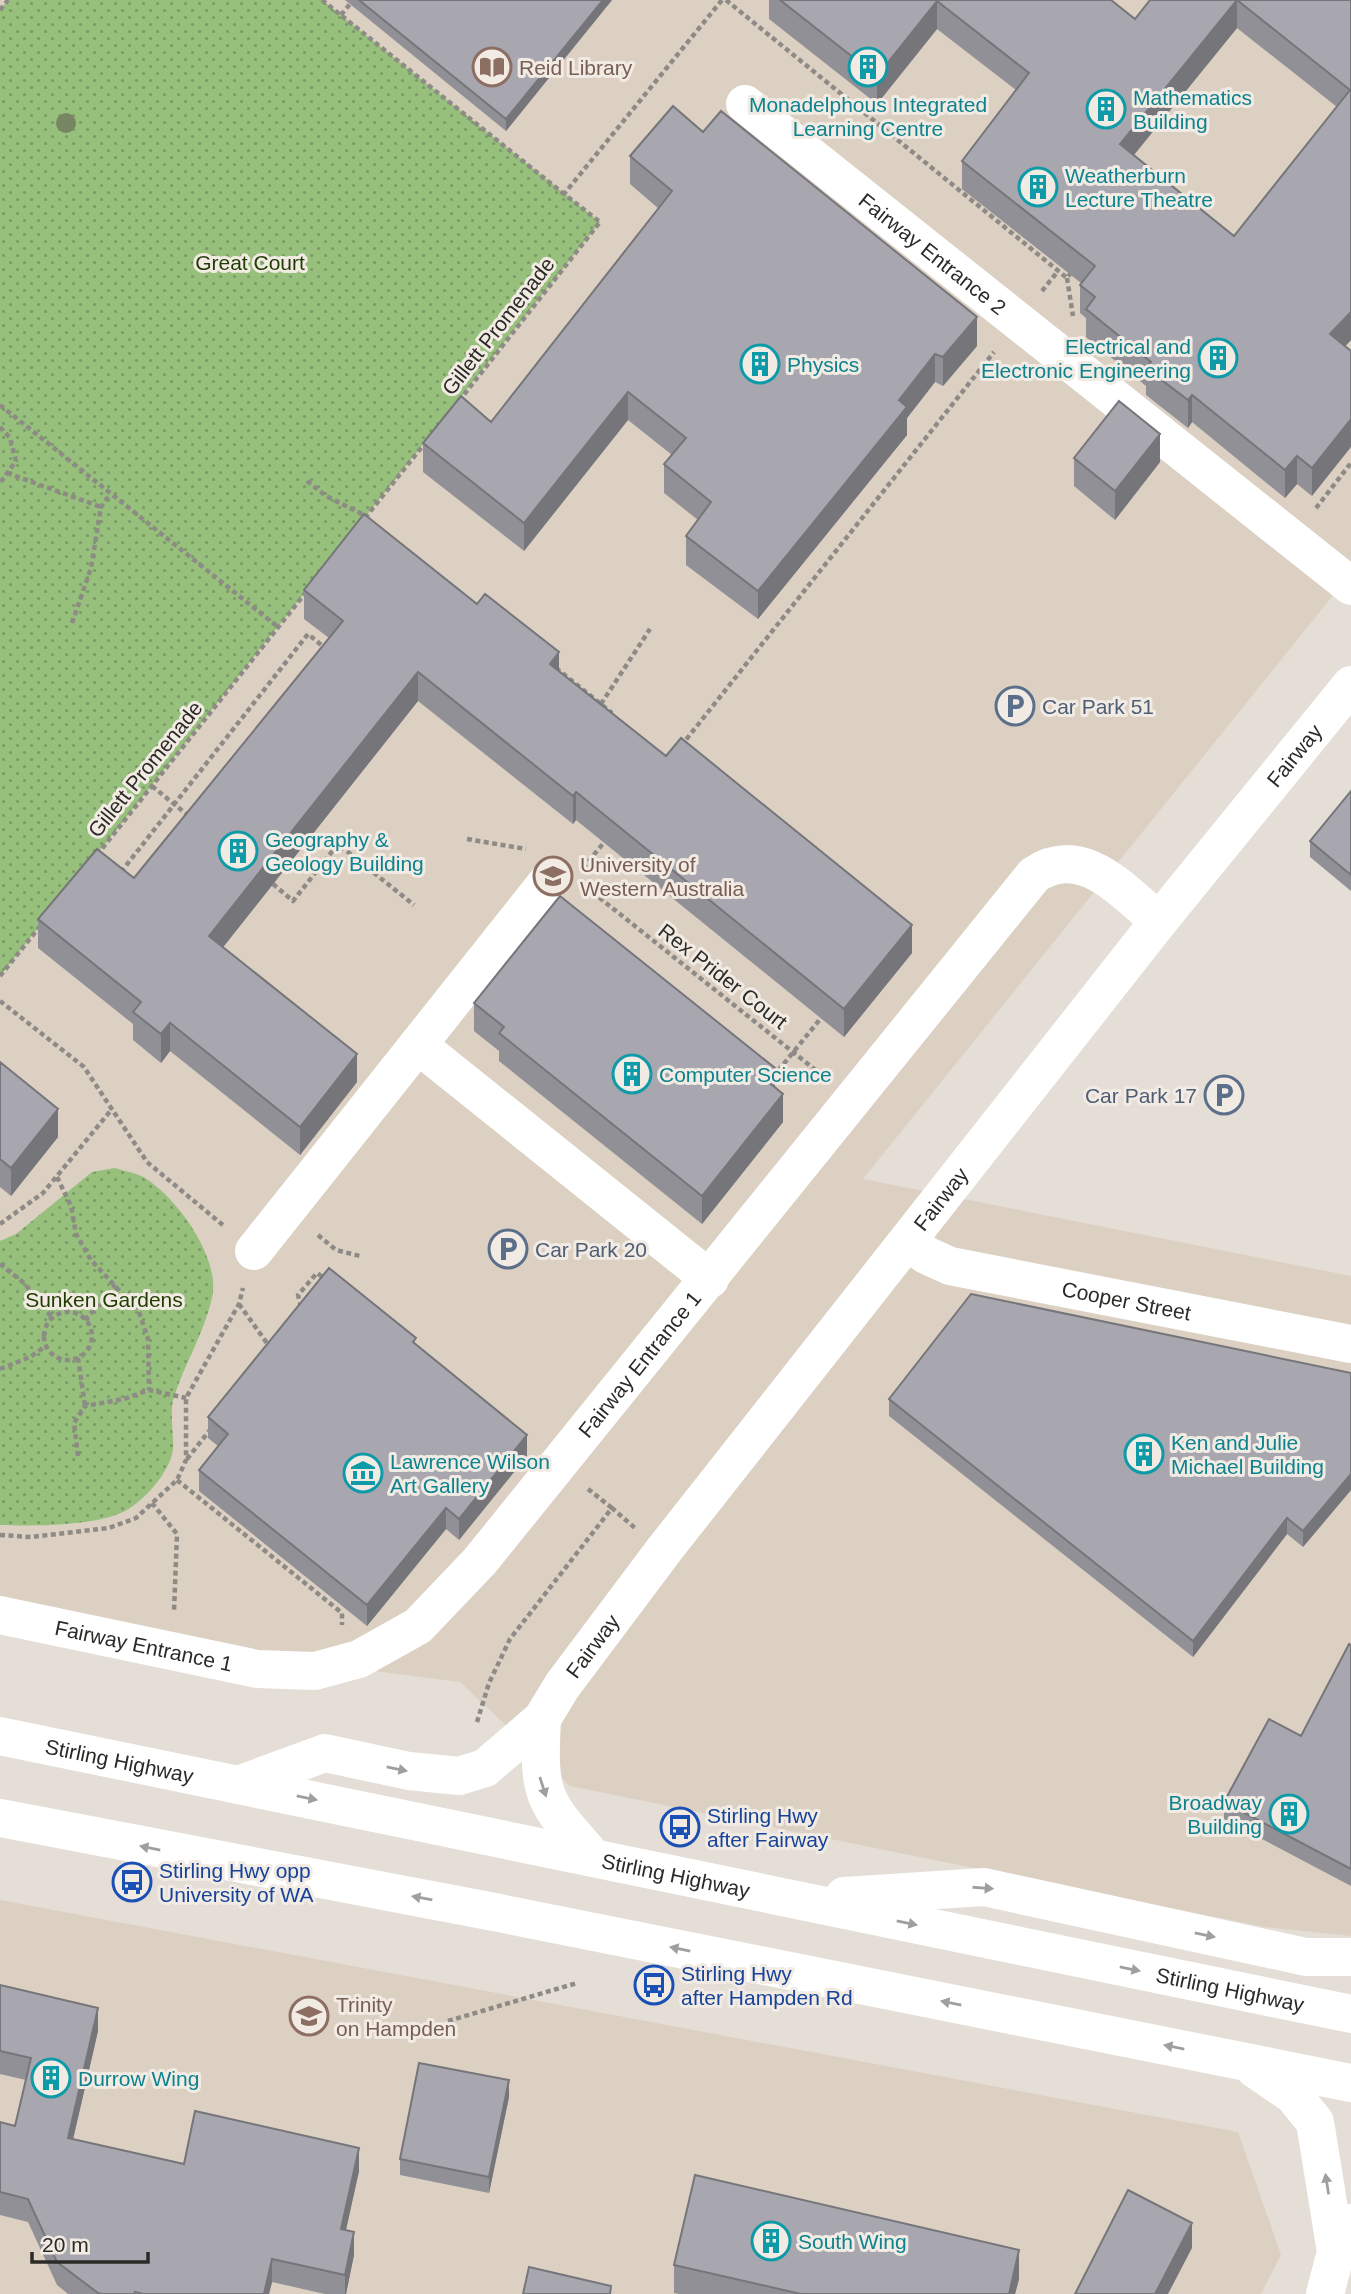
<svg xmlns="http://www.w3.org/2000/svg" width="1351" height="2294" font-family="Helvetica,sans-serif">
<defs>
<pattern id="park-dots" width="8" height="8" patternUnits="userSpaceOnUse" patternTransform="scale(1.75)"><rect width="8" height="8" fill="#96c07c"/><path d="M2 2h.1M6 6h.1" fill="none" stroke="#7b9c66" stroke-width="1.8" stroke-linecap="round"/></pattern>
</defs>
<rect width="100%" height="100%" fill="#e4ded7"/>
<path fill="#dcd0c3" d="M 0,0 L 1351,0 L 1351,573 L 863,1179 L 1351,1276 L 1351,1936 L 1265,1927 L 570,1786 L 460,1682 L 0,1623 Z
M 0,1900 L 1238,2132 L 1281,2255 L 1261,2294 L 0,2294 Z"/>
<path fill="url(#park-dots)" d="M 8,0 L 322,0 L 600,222 L 0,976 L 0,10 Z
M 115,1168 C 124,1171 137,1173 145,1178 C 177,1198 221,1258 212,1298 C 204,1333 185,1363 174,1397 C 169,1412 174,1433 173,1449 C 171,1470 147,1497 130,1508 C 102,1527 33,1526 0,1525 L 0,1241 L 16,1234 L 92,1172 Z"/>
<g fill="none" stroke-linecap="round" stroke-linejoin="round">
<path stroke="#8e8a85" stroke-width="4.5" stroke-dasharray="5 3.5" stroke-linecap="butt" d="M 322,0 L 564,194
M 726,0 L 1067,278 L 1073,270
M 0,10 L 8,0
M 341,15 L 350,4
M 1067,278 L 1073,316
M 1042,291 L 1058,271
M 459,401 L 600,222 L 564,194 L 722,0
M 0,405 L 278,627
M 0,427 L 10,438 L 16,461 L 0,483
M 7,473 L 101,507
M 307,481 L 326,496 L 366,516
M 1316,508 L 1351,463
M 365,518 L 425,443
M 72,623 L 91,568 L 101,507 L 110,494
M 556,668 L 612,713
M 601,704 L 650,629
M 681,746 L 994,352
M 152,786 L 190,817
M 467,839 L 526,849
M 97,855 L 307,591
M 583,868 L 606,840
M 121,872 L 308,634 L 325,648
M 273,884 L 293,901 L 338,844 L 414,905
M 586,887 L 823,1076
M 0,976 L 41,925
M 0,1001 L 84,1067 L 147,1162 L 224,1226
M 773,1077 L 821,1018
M 57,1177 L 71,1206 L 76,1234 L 91,1260 L 139,1312 L 148,1339 L 149,1390
M 0,1224 L 43,1193 L 112,1109
M 318,1235 L 336,1250 L 360,1256
M 0,1264 L 24,1283 L 53,1319
M 239,1304 L 269,1346
M 301,1307 L 298,1295 L 317,1273 L 324,1278
M44 1336a24 24 0 1 1 48 0a24 24 0 1 1-48 0Z
M 85,1320 L 116,1285
M 78,1358 L 85,1406
M 0,1369 L 30,1357 L 46,1346
M 78,1456 L 74,1423 L 85,1406 L 124,1399 L 149,1390 L 186,1398
M 187,1459 L 210,1430
M 177,1480 L 342,1613 L 342,1625
M 588,1489 L 612,1508
M 152,1503 L 177,1534 L 174,1612
M 0,1535 L 31,1537 L 109,1528 L 136,1518 L 177,1480 L 186,1460 L 186,1398 L 239,1304 L 243,1288
M 477,1722 L 489,1683 L 510,1639 L 612,1508 L 635,1528
M 448,2021 L 577,1983"/>
<g stroke="#fff" stroke-width="38">
<path id="s1" d="M 745,104 L 1351,586"/>
<path d="M 418,1045 L 710,1279"/>
<path id="s2" d="M 908,1241 L 926,1255 L 950,1266 L 1351,1344"/>
<path d="M 254,1251 L 548,881"/>
<path id="s3" d="M 0,1615 L 257,1669 L 315,1671 L 359,1659 L 418,1626 L 480,1561 L 1034,875 C 1083,842 1123,892 1159,921"/>
<path d="M 542,1719 C 538,1797 542,1800 593,1857"/>
<path id="s4" d="M 238,1785 L 325,1753 L 409,1771 L 459,1776 L 485,1768 L 542,1719 L 562,1686 L 664,1550 L 1159,921 L 1351,685"/>
</g>
<path stroke="#fff" stroke-width="38" d="M 1325,2294 L 1336,2252 L 1351,2223"/>
<g stroke="#fff" stroke-width="38">
<path id="s5" d="M 0,1736 L 1351,2014"/>
<path d="M 0,1818 L 489,1911 L 1351,2083"/>
<path d="M 844,1896 L 984,1887 L 1306,1957 L 1351,1957"/>
<path d="M 1255,2069 L 1293,2095 L 1315,2122 L 1336,2252"/>
</g>
</g>
<circle fill="#788562" cx="66" cy="123" r="10"/>
<path fill="#909096" fill-rule="evenodd" d="M 345,0 L 612,0 L 506,131 Z
M 769,0 L 1111,0 L 1135,19 L 1150,0 L 1351,0 L 1351,340 L 1345,346 L 1312,496 L 1297,484 L 1285,498 L 1192,422 L 1188,428 L 1146,395 L 1146,386 L 1086,337 L 1086,318 L 1080,313 L 1080,285 L 1081,283 L 962,189 L 962,161 L 1016,90 L 937,29 L 877,104 L 769,19 ZM 1237,28 L 1337,107 L 1234,236 L 1134,155 Z
M 703,132 L 977,346 L 943,386 L 935,382 L 907,418 L 907,435 L 758,619 L 686,565 L 686,536 L 698,520 L 664,493 L 664,464 L 672,455 L 628,420 L 524,551 L 423,472 L 423,443 L 491,422 L 659,209 L 630,184 L 630,156 Z
M 1074,458 L 1160,462 L 1115,520 L 1074,486 Z
M 304,590 L 559,671 L 912,953 L 844,1037 L 576,820 L 573,824 L 418,701 L 223,947 L 357,1082 L 300,1155 L 170,1051 L 161,1063 L 133,1040 L 133,1024 L 38,948 L 38,919 L 134,878 L 329,638 L 304,619 Z
M 1351,791 L 1351,891 L 1310,857 L 1310,841 Z
M 474,1003 L 775,1087 L 783,1122 L 702,1224 L 499,1061 L 499,1051 L 474,1031 Z
M 0,1062 L 58,1137 L 11,1196 L 0,1187 Z
M 416,1345 L 527,1456 L 459,1540 L 446,1529 L 367,1626 L 199,1491 L 199,1470 L 218,1446 L 208,1438 L 208,1417 Z
M 1351,1373 L 1351,1490 L 1303,1547 L 1287,1534 L 1193,1657 L 889,1416 L 889,1399 Z
M 1351,1645 L 1351,1886 L 1224,1819 L 1224,1802 L 1301,1736 Z
M 0,1985 L 98,2031 L 73,2139 L 184,2164 L 359,2171 L 346,2230 L 354,2255 L 346,2294 L 325,2294 L 272,2282 L 269,2294 L 68,2294 L 57,2285 L 28,2222 L 0,2215 L 0,2122 L 15,2126 L 26,2080 L 0,2074 Z
M 509,2097 L 489,2193 L 400,2175 L 400,2159 Z
M 674,2265 L 1019,2279 L 1015,2294 L 679,2294 L 674,2293 Z"/>
<path fill="#76757a" d="M 603,0 L 612,0 L 506,131 L 506,119 Z
M 1237,0 L 1237,28 L 1120,172 L 1120,144 Z
M 937,1 L 937,29 L 877,104 L 877,76 Z
M 1351,312 L 1351,340 L 1330,362 L 1330,334 Z
M 977,317 L 977,346 L 943,386 L 943,357 Z
M 935,354 L 935,382 L 907,418 L 907,435 L 758,619 L 758,591 L 899,400 Z
M 628,392 L 628,420 L 524,551 L 524,523 Z
M 1192,395 L 1192,422 L 1188,428 L 1188,400 Z
M 1351,419 L 1351,447 L 1312,496 L 1312,468 Z
M 1160,434 L 1160,462 L 1115,520 L 1115,491 Z
M 1297,456 L 1297,484 L 1285,498 L 1285,470 Z
M 559,652 L 559,680 L 550,664 Z
M 418,672 L 418,701 L 209,965 L 209,936 Z
M 576,792 L 576,820 L 573,824 L 573,796 Z
M 912,925 L 912,953 L 844,1037 L 844,1009 Z
M 170,1023 L 170,1051 L 161,1063 L 161,1034 Z
M 357,1054 L 357,1082 L 300,1155 L 300,1127 Z
M 775,1068 L 775,1096 L 766,1080 Z
M 783,1094 L 783,1122 L 702,1224 L 702,1196 Z
M 58,1109 L 58,1137 L 11,1196 L 11,1168 Z
M 527,1435 L 527,1456 L 459,1540 L 459,1519 Z
M 1351,1474 L 1351,1490 L 1303,1547 L 1303,1531 Z
M 446,1508 L 446,1529 L 367,1626 L 367,1605 Z
M 1287,1518 L 1287,1534 L 1193,1657 L 1193,1641 Z
M 98,2008 L 98,2031 L 68,2161 L 68,2138 Z
M 509,2080 L 509,2097 L 489,2193 L 489,2177 Z
M 359,2148 L 359,2171 L 341,2252 L 341,2229 Z
M 1192,2223 L 1192,2248 L 1168,2294 L 1155,2294 Z
M 354,2232 L 354,2255 L 346,2294 L 345,2294 L 345,2275 Z
M 1019,2250 L 1019,2279 L 1015,2294 L 1009,2294 Z
M 272,2259 L 272,2282 L 269,2294 L 264,2294 Z"/>
<path fill="#a8a7af" stroke="#76757a" stroke-width="2" fill-rule="evenodd" d="M 359,0 L 603,0 L 506,119 Z
M 780,0 L 1111,0 L 1135,19 L 1150,0 L 1351,0 L 1351,312 L 1330,334 L 1351,351 L 1351,419 L 1312,468 L 1297,456 L 1285,470 L 1192,395 L 1188,400 L 1146,368 L 1151,362 L 1086,309 L 1095,297 L 1080,285 L 1095,266 L 962,161 L 1029,73 L 937,1 L 877,76 ZM 1237,0 L 1350,90 L 1234,236 L 1120,144 Z
M 673,106 L 703,132 L 721,111 L 977,317 L 943,357 L 935,354 L 899,400 L 907,407 L 758,591 L 686,536 L 711,502 L 664,464 L 686,438 L 628,392 L 524,523 L 423,443 L 461,396 L 491,422 L 672,191 L 630,156 Z
M 1119,401 L 1160,434 L 1115,491 L 1074,458 Z
M 364,514 L 477,604 L 485,594 L 559,652 L 550,664 L 666,756 L 681,738 L 912,925 L 844,1009 L 576,792 L 573,796 L 418,672 L 209,936 L 357,1054 L 300,1127 L 170,1023 L 161,1034 L 133,1012 L 141,1002 L 38,919 L 97,849 L 134,878 L 343,621 L 304,590 Z
M 1351,791 L 1351,875 L 1310,841 Z
M 560,896 L 775,1068 L 766,1080 L 783,1094 L 702,1196 L 499,1033 L 504,1027 L 474,1003 Z
M 0,1062 L 58,1109 L 11,1168 L 0,1159 Z
M 329,1268 L 416,1338 L 413,1342 L 527,1435 L 459,1519 L 446,1508 L 367,1605 L 199,1470 L 228,1434 L 208,1417 Z
M 971,1294 L 1351,1373 L 1351,1474 L 1303,1531 L 1287,1518 L 1193,1641 L 889,1399 Z
M 1349,1644 L 1351,1645 L 1351,1869 L 1224,1802 L 1269,1719 L 1301,1736 Z
M 0,1985 L 98,2008 L 68,2138 L 184,2164 L 195,2111 L 359,2148 L 341,2229 L 354,2232 L 345,2275 L 272,2259 L 264,2294 L 143,2294 L 135,2292 L 134,2294 L 102,2294 L 98,2293 L 57,2262 L 28,2199 L 0,2192 L 0,2122 L 15,2126 L 31,2058 L 0,2051 Z
M 419,2063 L 509,2080 L 489,2177 L 400,2159 Z
M 695,2175 L 1019,2250 L 1009,2294 L 801,2294 L 674,2265 Z
M 1128,2190 L 1192,2223 L 1155,2294 L 1075,2294 Z
M 529,2267 L 611,2286 L 610,2294 L 523,2294 Z"/>
<defs><path id="oneway-solid" d="M-6-.8H1V-3.2L6.5 0L1 3.2V.8H-6Z" transform="scale(1.75)"/></defs>
<g fill="#a09f9e">
<use href="#oneway-solid" transform="translate(397 1769) rotate(12)"/>
<use href="#oneway-solid" transform="translate(543 1787) rotate(72)"/>
<use href="#oneway-solid" transform="translate(307 1798) rotate(11)"/>
<use href="#oneway-solid" transform="translate(150 1848) rotate(-169)"/>
<use href="#oneway-solid" transform="translate(983 1888) rotate(4)"/>
<use href="#oneway-solid" transform="translate(422 1898) rotate(-170)"/>
<use href="#oneway-solid" transform="translate(907 1923) rotate(12)"/>
<use href="#oneway-solid" transform="translate(1205 1935) rotate(12)"/>
<use href="#oneway-solid" transform="translate(680 1949) rotate(-169)"/>
<use href="#oneway-solid" transform="translate(1130 1969) rotate(12)"/>
<use href="#oneway-solid" transform="translate(951 2003) rotate(-169)"/>
<use href="#oneway-solid" transform="translate(1174 2047) rotate(-169)"/>
<use href="#oneway-solid" transform="translate(1327 2184) rotate(-99)"/>
</g>
<defs>
<symbol id="library-ring" viewBox="-11 -11 22 22"><circle r="9.5" fill="#f2ebe4" stroke="#8d6e63" stroke-width="1.5"/><path d="M-6-4Q-3-5.5-.7-3.5V5Q-3 3-6 4ZM6-4Q3-5.5 .7-3.5V5Q3 3 6 4Z" fill="#8d6e63"/></symbol>
<symbol id="building-ring" viewBox="-11 -11 22 22"><circle r="9.5" fill="#f2ebe4" stroke="#0f9aa8" stroke-width="1.5"/><path d="M-4-6H4V6H1V3H-1V6H-4ZM-2.5-4.3h1.7v1.8h-1.7ZM.8-4.3h1.7v1.8H.8ZM-2.5-1h1.7V.8h-1.7ZM.8-1h1.7V.8H.8Z" fill="#0f9aa8"/></symbol>
<symbol id="parking-ring" viewBox="-11 -11 22 22"><circle r="9.5" fill="#f2ebe4" stroke="#5c6f8a" stroke-width="1.5"/><path d="M-3.5-5.5H1a3.5 3.5 0 0 1 0 7H-1V5.5H-3.5ZM-1-3.4V-.6H.8a1.4 1.4 0 0 0 0-2.8Z" fill="#5c6f8a"/></symbol>
<symbol id="university-ring" viewBox="-11 -11 22 22"><circle r="9.5" fill="#f2ebe4" stroke="#8d6e63" stroke-width="1.5"/><path d="M0-5L7-2L0 1L-7-2ZM-4 1L0 2.5L4 1V4Q0 6-4 4Z" fill="#8d6e63"/></symbol>
<symbol id="museum-ring" viewBox="-11 -11 22 22"><circle r="9.5" fill="#f2ebe4" stroke="#0f9aa8" stroke-width="1.5"/><path d="M0-6L6-3V-2H-6V-3ZM-5-1h2V3h-2ZM-1-1h2V3h-2ZM3-1h2V3H3ZM-6 4H6V6H-6Z" fill="#0f9aa8"/></symbol>
<symbol id="bus-ring" viewBox="-11 -11 22 22"><circle r="9.5" fill="#f2ebe4" stroke="#1a4fb4" stroke-width="1.5"/><path d="M-5-6H5V4H4V6H2V4H-2V6H-4V4H-5ZM-3.5-4V0h7V-4ZM-3.5 1.2v1.5H-2V1.2ZM2 1.2v1.5H3.5V1.2Z" fill="#1a4fb4"/></symbol>
</defs>
<g fill-rule="evenodd">
<use href="#library-ring" x="470" y="45" width="44" height="44"/>
<use href="#building-ring" x="846" y="45" width="44" height="44"/>
<use href="#building-ring" x="1084" y="87" width="44" height="44"/>
<use href="#building-ring" x="1016" y="165" width="44" height="44"/>
<use href="#building-ring" x="1196" y="336" width="44" height="44"/>
<use href="#building-ring" x="738" y="342" width="44" height="44"/>
<use href="#parking-ring" x="993" y="684" width="44" height="44"/>
<use href="#building-ring" x="216" y="829" width="44" height="44"/>
<use href="#university-ring" x="531" y="854" width="44" height="44"/>
<use href="#building-ring" x="610" y="1052" width="44" height="44"/>
<use href="#parking-ring" x="1202" y="1073" width="44" height="44"/>
<use href="#parking-ring" x="486" y="1227" width="44" height="44"/>
<use href="#building-ring" x="1122" y="1432" width="44" height="44"/>
<use href="#museum-ring" x="341" y="1451" width="44" height="44"/>
<use href="#building-ring" x="1267" y="1792" width="44" height="44"/>
<use href="#bus-ring" x="658" y="1805" width="44" height="44"/>
<use href="#bus-ring" x="110" y="1860" width="44" height="44"/>
<use href="#bus-ring" x="632" y="1963" width="44" height="44"/>
<use href="#university-ring" x="287" y="1994" width="44" height="44"/>
<use href="#building-ring" x="29" y="2056" width="44" height="44"/>
<use href="#building-ring" x="749" y="2219" width="44" height="44"/>
</g>
<g text-anchor="middle" dominant-baseline="central" stroke-width="6" stroke-linejoin="round" paint-order="stroke">
<g font-size="21" fill="#785e54" stroke="#f2ebe4" text-anchor="start">
<text x="519" y="67">Reid Library</text>
<text x="580" y="864">University of<tspan x="580" dy="24">Western Australia</tspan></text>
<text x="336" y="2004">Trinity<tspan x="336" dy="24">on Hampden</tspan></text>
</g>
<g font-size="21" fill="#0d838f" stroke="#f2ebe4" text-anchor="start">
<text x="1133" y="97">Mathematics<tspan x="1133" dy="24">Building</tspan></text>
<text x="868" y="104" text-anchor="middle">Monadelphous Integrated<tspan x="868" dy="24">Learning Centre</tspan></text>
<text x="1065" y="175">Weatherburn<tspan x="1065" dy="24">Lecture Theatre</tspan></text>
<text x="1191" y="346" text-anchor="end">Electrical and<tspan x="1191" dy="24">Electronic Engineering</tspan></text>
<text x="787" y="364">Physics</text>
<text x="265" y="839">Geography &amp;<tspan x="265" dy="24">Geology Building</tspan></text>
<text x="659" y="1074">Computer Science</text>
<text x="1171" y="1442">Ken and Julie<tspan x="1171" dy="24">Michael Building</tspan></text>
<text x="390" y="1461">Lawrence Wilson<tspan x="390" dy="24">Art Gallery</tspan></text>
<text x="1262" y="1802" text-anchor="end">Broadway<tspan x="1262" dy="24">Building</tspan></text>
<text x="78" y="2078">Durrow Wing</text>
<text x="798" y="2241">South Wing</text>
</g>
<g font-size="21" fill="#2c2a27" stroke="#f2ebe4">
<text stroke="none"><textPath href="#s1" startOffset="240">Fairway Entrance 2</textPath></text>
<text transform="translate(498 326) rotate(-52)">Gillett Promenade</text>
<text stroke="none"><textPath href="#s4" startOffset="1554">Fairway</textPath></text>
<text transform="translate(145 769) rotate(-51)">Gillett Promenade</text>
<text transform="translate(723 976) rotate(38)">Rex Prider Court</text>
<text stroke="none"><textPath href="#s4" startOffset="987">Fairway</textPath></text>
<text stroke="none"><textPath href="#s2" startOffset="229">Cooper Street</textPath></text>
<text stroke="none"><textPath href="#s3" startOffset="777">Fairway Entrance 1</textPath></text>
<text stroke="none"><textPath href="#s4" startOffset="420">Fairway</textPath></text>
<text stroke="none"><textPath href="#s3" startOffset="147">Fairway Entrance 1</textPath></text>
<text stroke="none"><textPath href="#s5" startOffset="122">Stirling Highway</textPath></text>
<text stroke="none"><textPath href="#s5" startOffset="690">Stirling Highway</textPath></text>
<text stroke="none"><textPath href="#s5" startOffset="1256">Stirling Highway</textPath></text>
</g>
<g font-size="21" fill="#1f3d02" stroke="#f2ebe4">
<text x="250" y="262">Great Court</text>
<text x="104" y="1299">Sunken Gardens</text>
</g>
<g font-size="21" fill="#4e5e75" stroke="#f2ebe4" text-anchor="start">
<text x="1042" y="706">Car Park 51</text>
<text x="1197" y="1095" text-anchor="end">Car Park 17</text>
<text x="535" y="1249">Car Park 20</text>
</g>
<g font-size="21" fill="#164399" stroke="#f2ebe4" text-anchor="start">
<text x="707" y="1815">Stirling Hwy<tspan x="707" dy="24">after Fairway</tspan></text>
<text x="159" y="1870">Stirling Hwy opp<tspan x="159" dy="24">University of WA</tspan></text>
<text x="681" y="1973">Stirling Hwy<tspan x="681" dy="24">after Hampden Rd</tspan></text>
</g>
</g>
<path d="M32 2252v10h116v-10" fill="none" stroke="#2c2a27" stroke-width="3.5"/>
<text x="42" y="2252" font-size="21" fill="#2c2a27" stroke="#f2ebe4" stroke-width="5" paint-order="stroke">20 m</text>
</svg>
